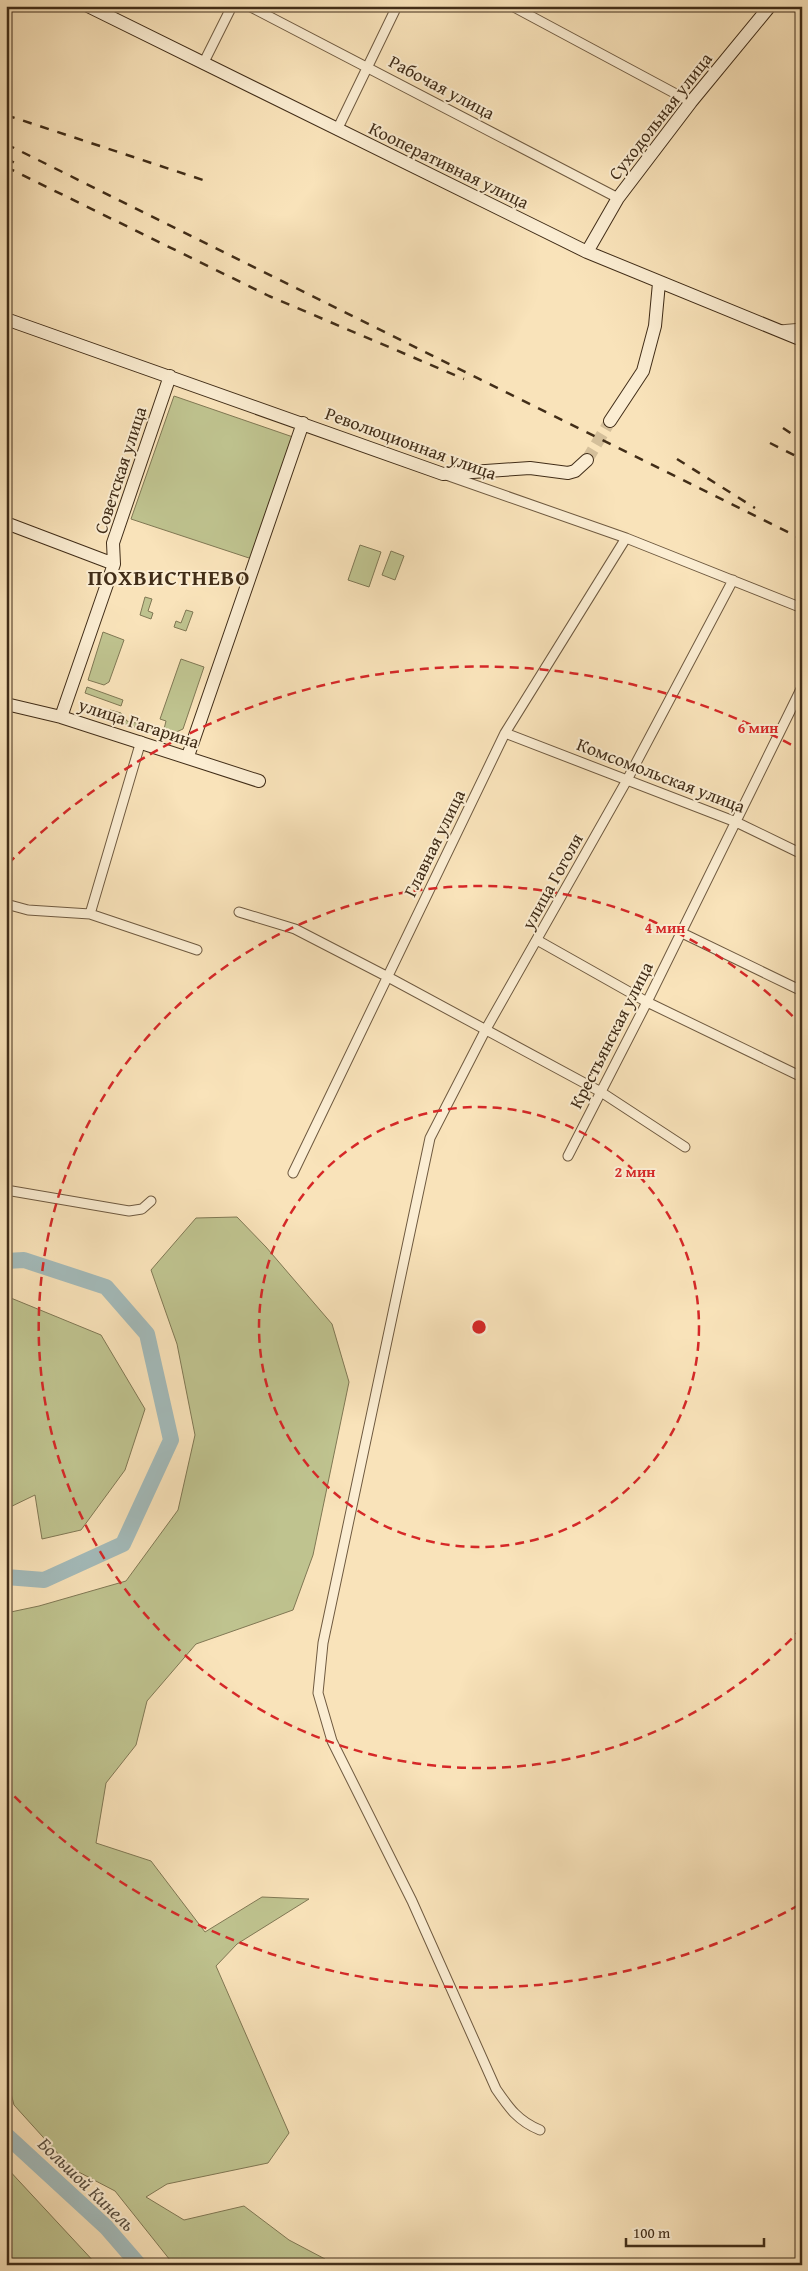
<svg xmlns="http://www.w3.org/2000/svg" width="808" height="2271" font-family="'Gentium Book Plus',serif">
<rect width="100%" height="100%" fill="#f9e3ba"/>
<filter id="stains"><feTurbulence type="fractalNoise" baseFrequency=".004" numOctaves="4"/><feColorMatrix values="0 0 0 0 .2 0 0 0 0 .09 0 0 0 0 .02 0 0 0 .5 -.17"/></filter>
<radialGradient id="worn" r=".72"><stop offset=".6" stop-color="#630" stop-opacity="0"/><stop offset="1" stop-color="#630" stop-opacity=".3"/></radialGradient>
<path fill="#bfc38f" stroke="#807854" d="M 174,396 L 293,437 L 252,559 L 131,519 Z
M 360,545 L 381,552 L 369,587 L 348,580 Z
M 391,551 L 404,556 L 395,580 L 382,575 Z
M 145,597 L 152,599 L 148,611 L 153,613 L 151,619 L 140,615 Z
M 186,610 L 193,612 L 186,631 L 174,627 L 176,621 L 181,623 Z
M 103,632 L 124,640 L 109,682 L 104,685 L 88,680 Z
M 181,659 L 204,667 L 183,729 L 165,737 L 107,718 L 110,710 L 121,713 L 127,721 L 132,723 L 143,722 L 164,729 L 166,721 L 160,719 Z
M 87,687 L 123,700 L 121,706 L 85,693 Z
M 237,1217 L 266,1247 L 332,1324 L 349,1382 L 313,1555 L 293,1610 L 196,1644 L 147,1701 L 136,1745 L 106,1783 L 96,1843 L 151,1861 L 205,1932 L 262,1897 L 309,1899 L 237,1944 L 216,1966 L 289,2133 L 268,2163 L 167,2184 L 146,2197 L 184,2220 L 244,2206 L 289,2240 L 325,2259 L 321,2265 L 174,2265 L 115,2191 L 71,2168 L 14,2105 L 6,2074 L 6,1613 L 39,1606 L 126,1581 L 178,1510 L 195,1435 L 177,1344 L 151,1270 L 196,1218 Z
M 6,1296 L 101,1335 L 145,1409 L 125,1470 L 81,1530 L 42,1539 L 35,1495 L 6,1509 Z
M 6,2166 L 6,2167 L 97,2265 L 6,2265 Z"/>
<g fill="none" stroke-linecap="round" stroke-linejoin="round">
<path stroke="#a3bbbb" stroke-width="16" d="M 6,1261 L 24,1260 L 106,1287 L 147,1334 L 171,1440 L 123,1544 L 44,1580 L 6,1577
M 6,2135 L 106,2227 L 139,2265"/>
<path stroke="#d4bf9a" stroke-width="12" stroke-dasharray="12 6" stroke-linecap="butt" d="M 587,460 L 610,421"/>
<defs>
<path id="street" d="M 249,6 L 618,198
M 512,6 L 691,102
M 203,64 L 232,6
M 337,130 L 397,6
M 780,330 L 802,328
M 449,476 L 626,538 L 802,608
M 505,733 L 736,822 L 802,854
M 6,904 L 28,910 L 90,914 L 197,950
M 239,912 L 295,929 L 388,977 L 601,1092 L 685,1147
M 90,914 L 141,741
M 680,932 L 802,991
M 537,940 L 647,1002 L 802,1077
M 568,1156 L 647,1002 L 802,687
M 293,1173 L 505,733 L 626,538
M 6,1190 L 129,1211 L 142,1209 L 151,1201
M 540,2130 C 518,2121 509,2108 496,2089 L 412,1901 L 332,1741 L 318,1693 L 323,1643 L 430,1138 L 486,1029 L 627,780 L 733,580"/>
<path id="secondary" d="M 88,6 L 587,252 L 802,340
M 587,252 L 618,198 L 691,102 L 770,6
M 6,319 L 443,474 L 530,468 L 568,473 L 575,471 L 587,460
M 610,421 L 643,371 L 655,326 L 659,283
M 6,523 L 114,564
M 6,704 L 61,717 L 259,781
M 61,717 L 114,564 L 113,543 L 170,376
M 188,756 L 303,423"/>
</defs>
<use href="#street" stroke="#6f5a40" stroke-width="11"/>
<use href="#secondary" stroke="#412d18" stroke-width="14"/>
<use href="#street" stroke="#fbedd2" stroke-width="9"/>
<use href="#secondary" stroke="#fbedd2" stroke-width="12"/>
<path stroke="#412d18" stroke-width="2.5" stroke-dasharray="9 9" stroke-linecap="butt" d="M 6,115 L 203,180
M 6,144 L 802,539
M 6,158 L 20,166
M 6,167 L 269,296 L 464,379
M 783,428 L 802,441
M 770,443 L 802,459
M 677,459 L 755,508"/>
</g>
<g fill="none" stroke="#d62828" stroke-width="2.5" stroke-dasharray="9 6">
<circle cx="479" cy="1327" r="220"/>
<path d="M802 1628A441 441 0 1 1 802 1026"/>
<path d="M799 1905A661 661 0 0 1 8 1790M8 864A661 661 0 0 1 799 749"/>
</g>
<g text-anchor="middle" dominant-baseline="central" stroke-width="4" stroke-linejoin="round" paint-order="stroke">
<g font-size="18" fill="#412d18" stroke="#fbedd2">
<text transform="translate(442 87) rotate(28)">Рабочая улица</text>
<text transform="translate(660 116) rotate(-52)">Суходольная улица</text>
<text transform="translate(449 165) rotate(26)">Кооперативная улица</text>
<text transform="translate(411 443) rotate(20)">Революционная улица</text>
<text transform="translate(120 470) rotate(-72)">Советская улица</text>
<text transform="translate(139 723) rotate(18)">улица Гагарина</text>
<text transform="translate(661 775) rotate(21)">Комсомольская улица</text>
<text transform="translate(434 843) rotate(-64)">Главная улица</text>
<text transform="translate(552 881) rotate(-61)">улица Гоголя</text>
<text transform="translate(611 1035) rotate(-63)">Крестьянская улица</text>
</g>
<g font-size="19" font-style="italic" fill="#5a5041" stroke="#fbedd2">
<text transform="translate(87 2184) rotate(44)">Большой Кинель</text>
</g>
<g font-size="22" font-weight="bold" letter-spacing="1" fill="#412d18" stroke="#fbedd2">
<text x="169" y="577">ПОХВИСТНЕВО</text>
</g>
</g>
<circle cx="479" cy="1327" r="8" fill="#d62828" stroke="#fbedd2" stroke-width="2.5"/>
<g font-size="15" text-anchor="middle" font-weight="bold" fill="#d62828" stroke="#fbedd2" stroke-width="4" stroke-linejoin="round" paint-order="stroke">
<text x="758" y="733">6 мин</text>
<text x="665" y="933">4 мин</text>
<text x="635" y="1177">2 мин</text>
</g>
<rect width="808" height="2271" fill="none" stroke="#f9e3ba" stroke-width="25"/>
<rect x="8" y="8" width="793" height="2256" fill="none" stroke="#412d18" stroke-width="2.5"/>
<rect x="12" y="12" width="783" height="2246" fill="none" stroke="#412d18"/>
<path d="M626 2238v8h138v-8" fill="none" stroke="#412d18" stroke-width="2.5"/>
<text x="633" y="2238" font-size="15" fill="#412d18" stroke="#fbedd2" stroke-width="4" paint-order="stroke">100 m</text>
<rect width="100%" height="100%" filter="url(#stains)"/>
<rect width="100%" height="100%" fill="url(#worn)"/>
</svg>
